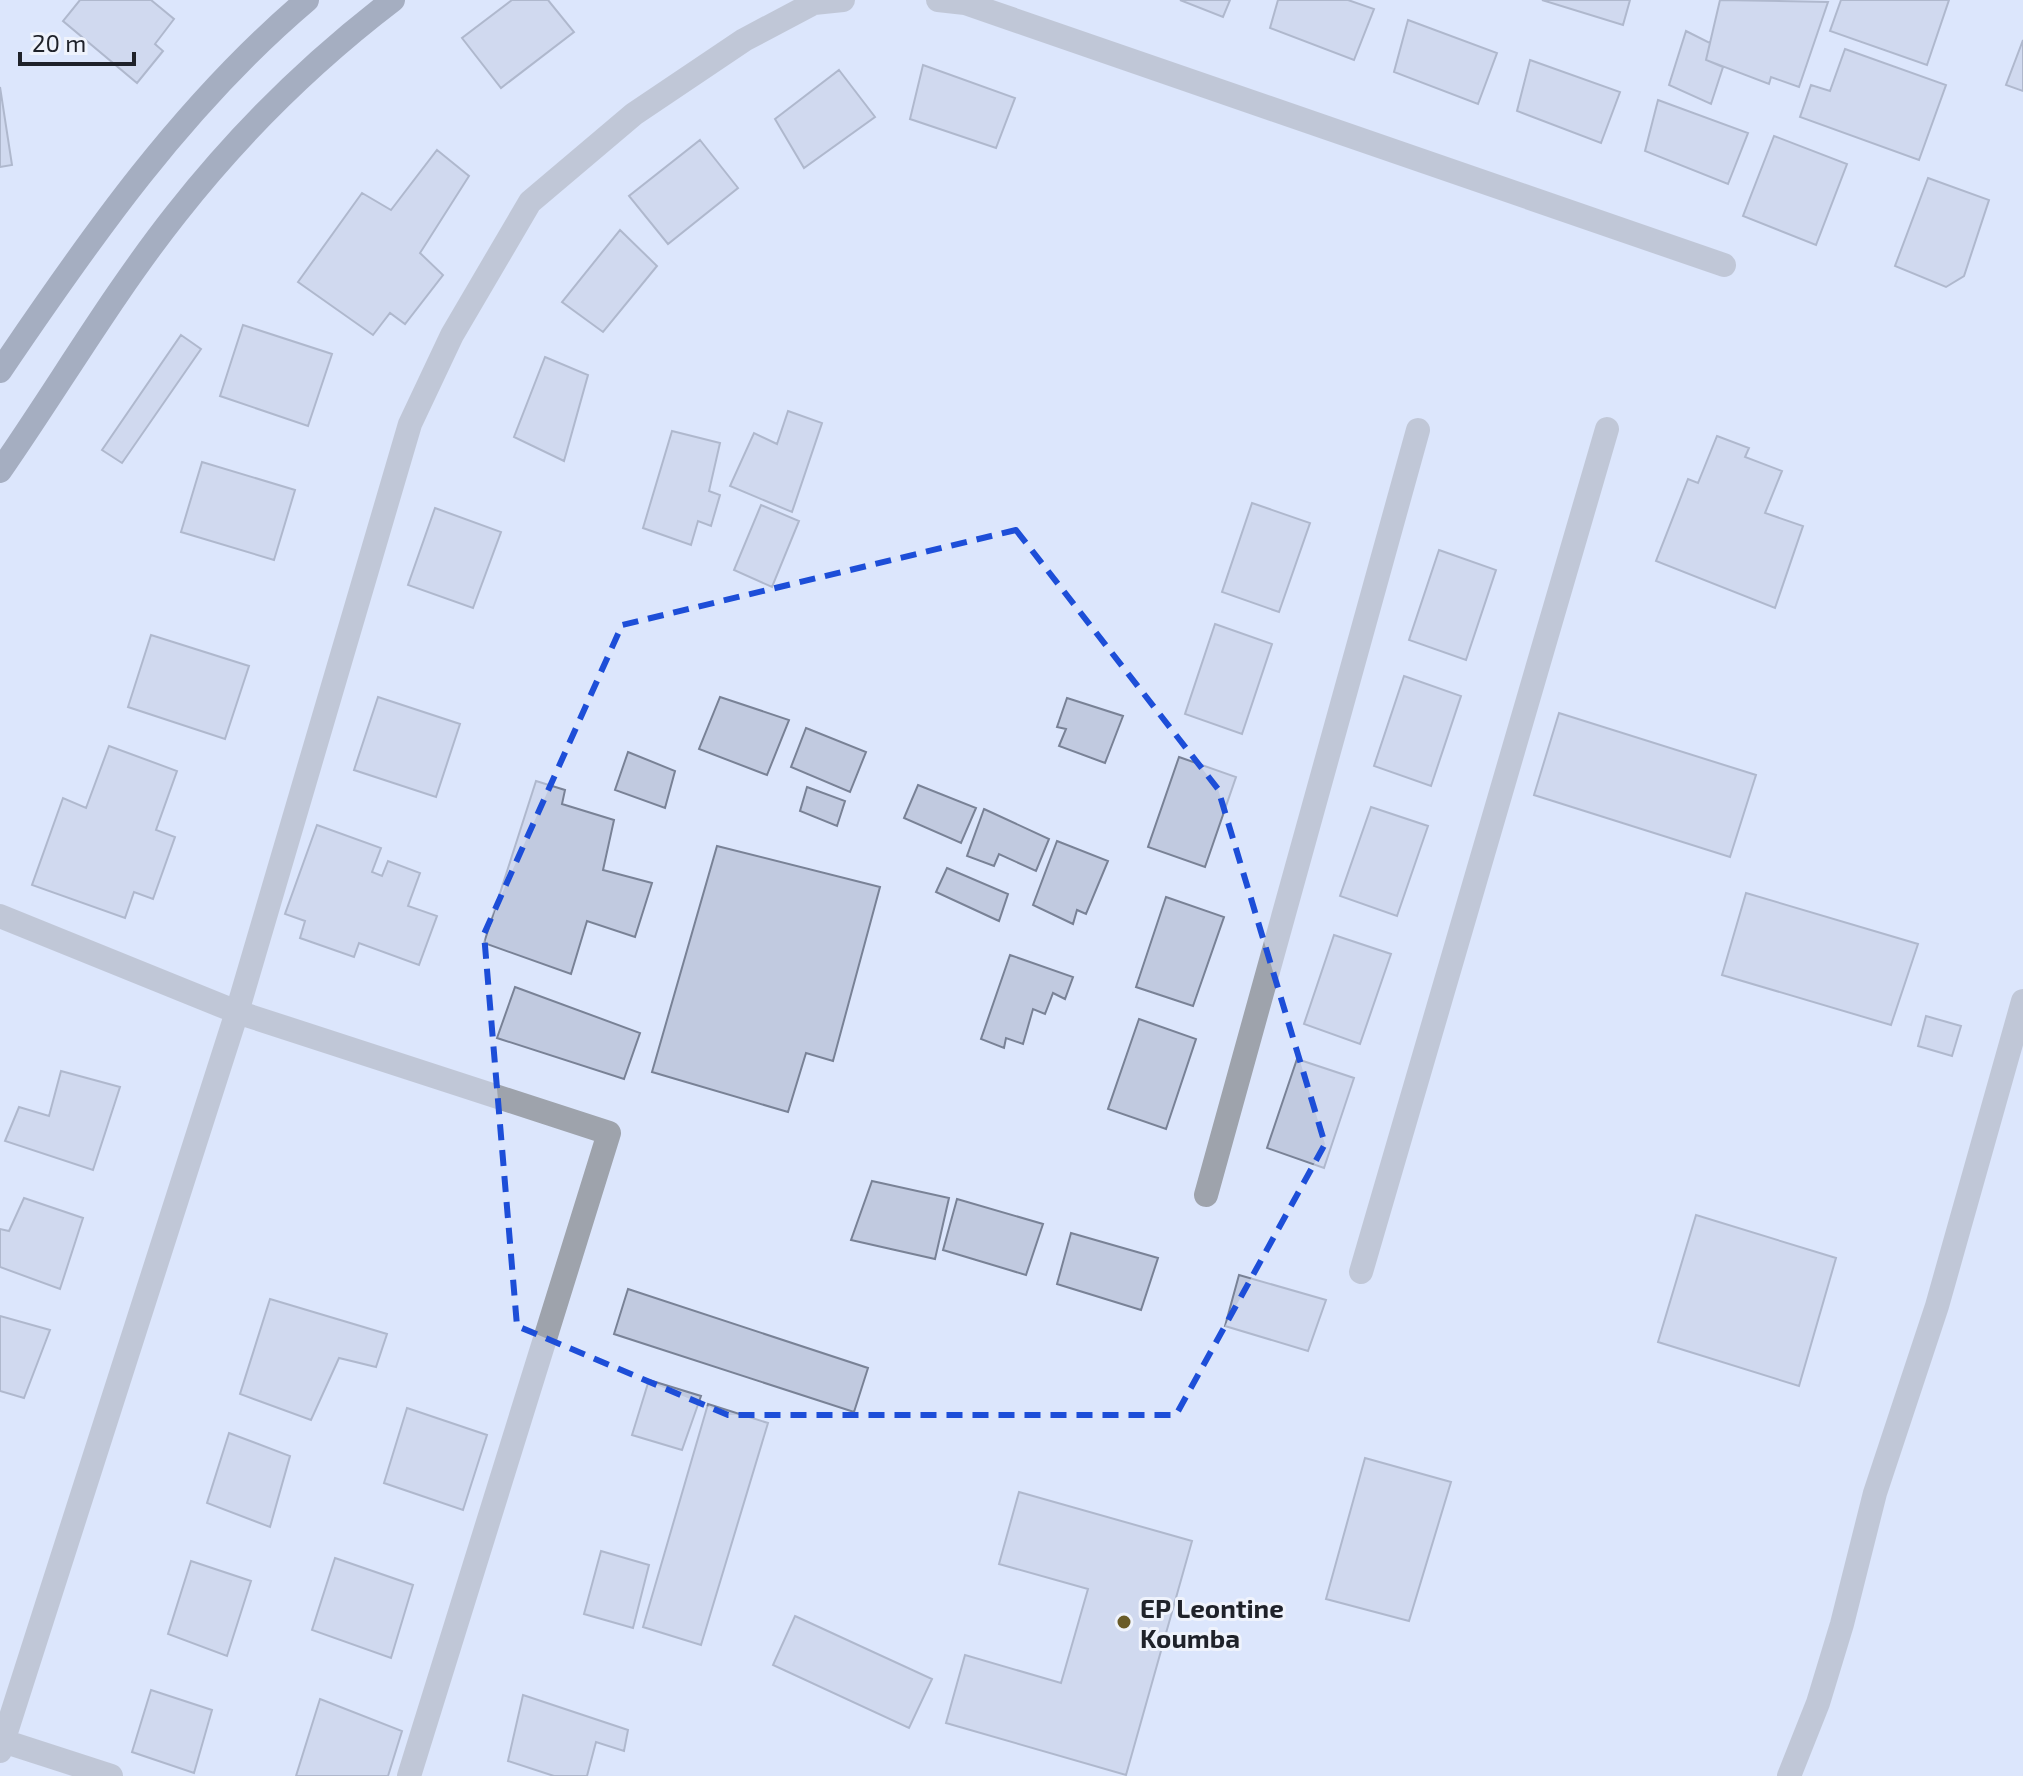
<svg xmlns="http://www.w3.org/2000/svg" width="2023" height="1776" font-family="'Exo 2',sans-serif">
<rect width="100%" height="100%" fill="#dce6fc"/>
<path fill="#c1cae0" stroke="#798296" stroke-width="2" d="M 80,0 L 151,0 L 174,19 L 155,44 L 163,51 L 137,83 L 63,21 Z
M 512,0 L 548,0 L 574,32 L 501,88 L 462,38 Z
M 1180,0 L 1230,0 L 1223,17 Z
M 1278,0 L 1348,0 L 1374,9 L 1354,60 L 1270,28 Z
M 1542,0 L 1630,0 L 1623,25 Z
M 1720,0 L 1828,2 L 1799,87 L 1771,77 L 1769,84 L 1706,60 Z
M 1841,0 L 1949,0 L 1927,65 L 1830,31 Z
M 1408,20 L 1497,53 L 1478,104 L 1394,72 Z
M 1686,31 L 1710,43 L 1706,60 L 1723,67 L 1711,104 L 1669,85 Z
M 2023,40 L 2023,91 L 2006,85 Z
M 1845,49 L 1946,85 L 1919,160 L 1800,117 L 1811,85 L 1830,91 Z
M 1530,60 L 1620,92 L 1601,143 L 1517,111 Z
M 923,65 L 1015,98 L 996,148 L 910,119 Z
M 839,70 L 875,117 L 804,168 L 775,119 Z
M 0,87 L 12,165 L 0,167 Z
M 1658,100 L 1748,133 L 1728,184 L 1645,151 Z
M 1774,136 L 1847,164 L 1816,245 L 1743,216 Z
M 700,140 L 738,188 L 668,244 L 629,196 Z
M 437,150 L 469,176 L 420,253 L 443,275 L 405,324 L 390,313 L 373,335 L 298,282 L 362,193 L 391,210 Z
M 1928,178 L 1989,200 L 1964,276 L 1946,287 L 1895,266 Z
M 620,230 L 657,266 L 603,332 L 562,302 Z
M 243,325 L 332,354 L 308,426 L 220,396 Z
M 181,335 L 201,349 L 122,463 L 102,450 Z
M 545,357 L 588,375 L 564,461 L 514,437 Z
M 788,411 L 822,423 L 792,512 L 730,486 L 754,433 L 777,444 Z
M 672,431 L 720,443 L 709,491 L 720,495 L 711,526 L 698,521 L 691,545 L 643,528 Z
M 1717,436 L 1749,448 L 1745,457 L 1782,471 L 1765,513 L 1803,526 L 1775,608 L 1656,561 L 1688,479 L 1698,483 Z
M 202,462 L 295,490 L 274,560 L 181,532 Z
M 1252,503 L 1310,523 L 1279,612 L 1222,592 Z
M 761,505 L 799,521 L 772,587 L 734,570 Z
M 435,508 L 501,532 L 473,608 L 408,585 Z
M 1439,550 L 1496,570 L 1466,660 L 1409,640 Z
M 1215,624 L 1272,644 L 1242,734 L 1185,714 Z
M 151,635 L 249,666 L 225,739 L 128,707 Z
M 1404,676 L 1461,696 L 1431,786 L 1374,766 Z
M 378,697 L 460,724 L 436,797 L 354,770 Z
M 720,697 L 789,720 L 767,775 L 699,749 Z
M 1067,698 L 1123,716 L 1105,763 L 1059,746 L 1066,729 L 1057,727 Z
M 1559,713 L 1756,775 L 1730,857 L 1534,795 Z
M 806,728 L 866,752 L 850,792 L 791,767 Z
M 109,746 L 177,771 L 156,830 L 175,837 L 153,899 L 134,892 L 125,918 L 32,885 L 63,798 L 86,808 Z
M 628,752 L 675,771 L 665,808 L 615,790 Z
M 1179,757 L 1236,777 L 1205,867 L 1148,847 Z
M 536,781 L 565,790 L 562,804 L 614,820 L 603,870 L 652,883 L 635,937 L 587,921 L 571,974 L 484,943 Z
M 918,785 L 976,808 L 961,843 L 904,818 Z
M 807,787 L 845,801 L 837,826 L 800,811 Z
M 1371,807 L 1428,826 L 1397,916 L 1340,896 Z
M 984,809 L 1049,839 L 1036,871 L 999,854 L 994,866 L 967,856 Z
M 317,825 L 381,848 L 372,872 L 382,876 L 388,861 L 420,873 L 408,906 L 437,916 L 419,965 L 359,943 L 354,957 L 300,938 L 305,921 L 285,914 Z
M 1057,841 L 1108,861 L 1086,914 L 1077,910 L 1073,924 L 1033,905 Z
M 717,846 L 880,887 L 833,1061 L 806,1053 L 788,1112 L 652,1072 Z
M 947,868 L 1008,894 L 999,921 L 936,892 Z
M 1746,893 L 1918,944 L 1891,1025 L 1722,975 Z
M 1166,897 L 1224,917 L 1193,1006 L 1136,987 Z
M 1334,935 L 1391,954 L 1360,1044 L 1304,1024 Z
M 1010,955 L 1073,977 L 1065,999 L 1053,993 L 1045,1014 L 1033,1009 L 1023,1044 L 1006,1038 L 1004,1048 L 981,1039 Z
M 515,987 L 640,1033 L 624,1079 L 497,1038 Z
M 1926,1016 L 1961,1026 L 1952,1056 L 1918,1046 Z
M 1139,1019 L 1196,1039 L 1166,1129 L 1108,1109 Z
M 1297,1059 L 1354,1078 L 1324,1168 L 1267,1148 Z
M 61,1071 L 120,1087 L 93,1170 L 5,1141 L 19,1107 L 49,1116 Z
M 872,1181 L 949,1198 L 935,1259 L 851,1240 Z
M 24,1198 L 83,1218 L 60,1289 L 0,1267 L 0,1229 L 9,1231 Z
M 957,1199 L 1043,1224 L 1026,1275 L 943,1250 Z
M 1696,1215 L 1836,1258 L 1799,1386 L 1658,1342 Z
M 1071,1233 L 1158,1258 L 1141,1310 L 1057,1284 Z
M 1239,1275 L 1326,1300 L 1308,1351 L 1225,1326 Z
M 628,1289 L 868,1368 L 854,1412 L 614,1334 Z
M 270,1299 L 387,1334 L 376,1367 L 339,1358 L 311,1420 L 240,1394 Z
M 0,1316 L 50,1330 L 24,1398 L 0,1391 Z
M 649,1380 L 701,1396 L 682,1450 L 632,1435 Z
M 708,1404 L 768,1423 L 701,1645 L 643,1627 Z
M 407,1408 L 487,1435 L 463,1510 L 384,1483 Z
M 229,1433 L 290,1456 L 270,1527 L 207,1503 Z
M 1365,1458 L 1451,1482 L 1409,1621 L 1326,1599 Z
M 1019,1492 L 1192,1541 L 1126,1775 L 946,1723 L 965,1655 L 1061,1683 L 1088,1589 L 999,1564 Z
M 601,1551 L 649,1565 L 633,1628 L 584,1614 Z
M 335,1558 L 413,1585 L 391,1658 L 312,1630 Z
M 191,1561 L 251,1581 L 227,1656 L 168,1634 Z
M 795,1616 L 932,1679 L 909,1728 L 773,1665 Z
M 151,1690 L 212,1710 L 194,1773 L 132,1752 Z
M 523,1695 L 628,1730 L 624,1751 L 596,1742 L 587,1776 L 554,1776 L 508,1761 Z
M 320,1699 L 402,1731 L 388,1776 L 296,1776 Z"/>
<g fill="none" stroke-linecap="round" stroke-linejoin="round">
<path stroke="#9ea3ac" stroke-width="24" d="M 938,0 L 965,3 L 1724,265
M 0,916 L 237,1012 L 609,1133 L 409,1776
M 1206,1195 L 1418,430
M 1361,1272 L 1607,429
M 3,1741 L 111,1776
M 0,1751 L 237,1012 L 410,424 L 452,335 L 530,202 L 634,114 L 744,40 L 814,3 L 843,0
M 1789,1776 L 1818,1703 L 1842,1624 L 1875,1493 L 1937,1306 L 2023,1001"/>
<path stroke="#636b7b" stroke-width="24" d="M 0,371 C 90,238 183,105 307,0
M 0,471 C 59,386 112,295 176,214 C 238,135 313,61 393,0"/>
</g>
<path d="M0 0H2023V1776H0ZM 1016,530 L 1218,789 L 1325,1144 L 1176,1415 L 728,1415 L 517,1326 L 484,934 L 622,625 Z" fill="#dce6fc" fill-opacity=".55" fill-rule="evenodd"/>
<path fill="none" stroke="#1d4ed8" stroke-width="6" stroke-dasharray="16 10" stroke-linejoin="round" d="M 1016,530 L 1218,789 L 1325,1144 L 1176,1415 L 728,1415 L 517,1326 L 484,934 L 622,625 Z"/>
<circle fill="#695b28" stroke="#eff3fc" stroke-width="3" cx="1124" cy="1622" r="8"/>
<g text-anchor="middle" dominant-baseline="central" stroke-width="6" stroke-linejoin="round" paint-order="stroke">
<g font-size="26" font-weight="bold" fill="#1f222a" stroke="#eff3fc" text-anchor="start">
<text x="1140" y="1607">EP Leontine<tspan x="1140" dy="30">Koumba</tspan></text>
</g>
</g>
<path d="M20 52v12h114v-12" fill="none" stroke="#1f222a" stroke-width="4"/>
<text x="32" y="52" font-size="24" fill="#1f222a" stroke="#eff3fc" stroke-width="6" paint-order="stroke">20 m</text>
</svg>
